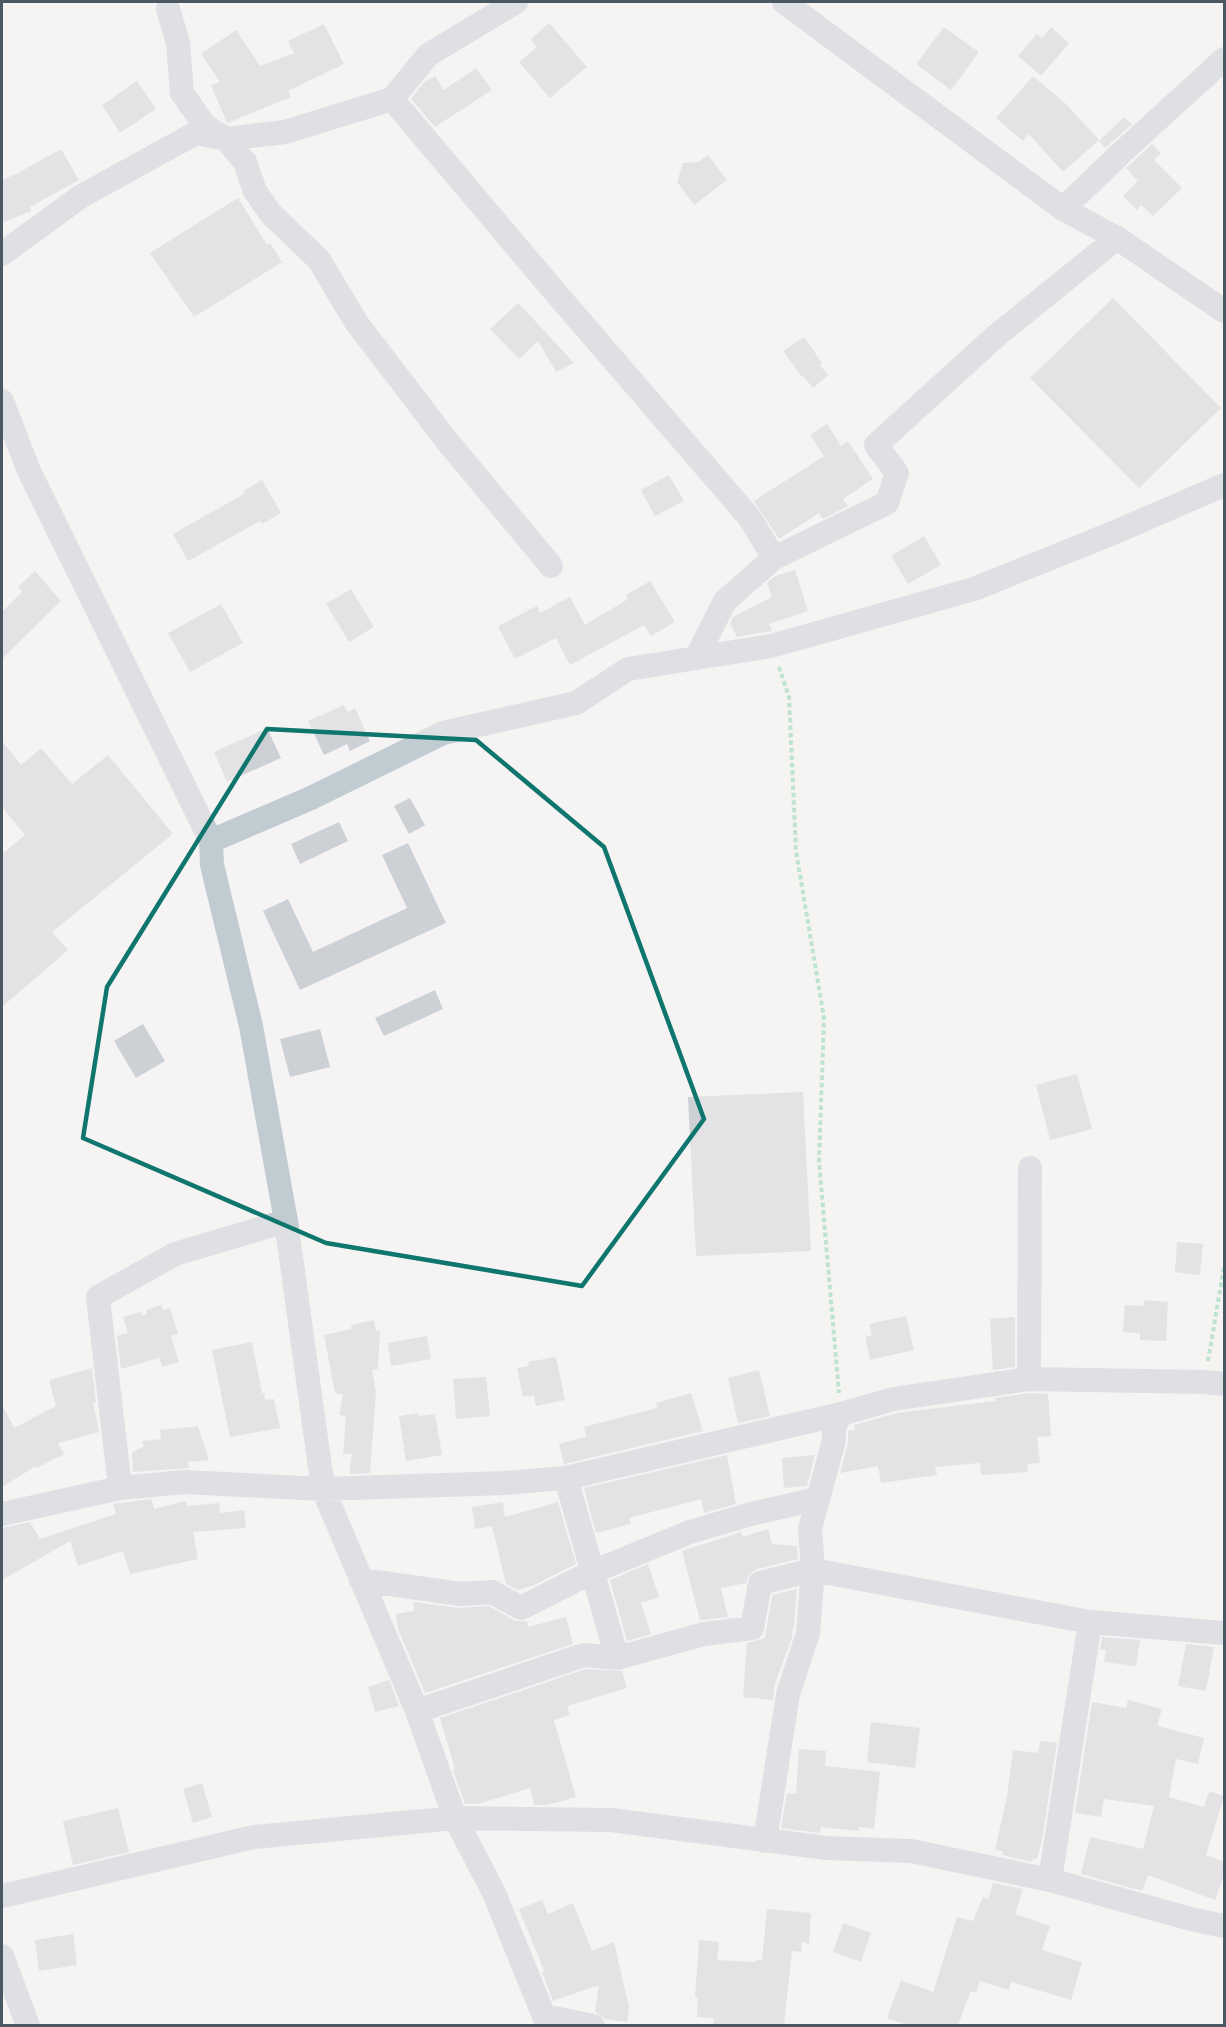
<svg xmlns="http://www.w3.org/2000/svg" width="1226" height="2027" font-family="'IBM Plex Sans',sans-serif">
<rect width="100%" height="100%" fill="#f5f3f3"/>
<path fill="#cdd0d5" d="M 549,23 L 587,67 L 550,98 L 519,62 L 537,47 L 531,39 Z
M 324,24 L 344,64 L 288,91 L 291,97 L 227,123 L 211,85 L 220,82 L 201,54 L 236,30 L 260,66 L 294,53 L 288,41 Z
M 944,27 L 979,52 L 951,90 L 916,64 Z
M 1051,27 L 1069,43 L 1041,76 L 1018,56 L 1037,34 L 1042,38 Z
M 476,68 L 492,90 L 435,127 L 411,99 L 424,82 L 435,76 L 444,90 Z
M 1033,76 L 1066,104 L 1099,140 L 1063,172 L 1029,134 L 1023,141 L 996,118 Z
M 137,81 L 156,109 L 120,133 L 102,105 Z
M 1124,117 L 1132,124 L 1105,148 L 1099,141 Z
M 1152,144 L 1161,153 L 1154,160 L 1182,188 L 1153,216 L 1141,205 L 1137,210 L 1123,196 L 1138,181 L 1126,168 Z
M 61,149 L 79,180 L 30,207 L 31,211 L 2,223 L 2,180 L 18,173 Z
M 708,155 L 727,180 L 694,205 L 677,182 L 683,163 L 698,162 Z
M 238,198 L 267,245 L 270,243 L 282,262 L 194,317 L 150,253 Z
M 1113,298 L 1221,408 L 1139,488 L 1030,378 Z
M 518,303 L 537,323 L 574,363 L 556,372 L 538,341 L 519,359 L 490,329 Z
M 804,337 L 822,363 L 820,365 L 828,375 L 813,388 L 803,376 L 802,377 L 783,351 Z
M 827,424 L 841,446 L 848,441 L 873,479 L 843,499 L 848,506 L 823,519 L 819,513 L 779,539 L 754,501 L 824,456 L 810,435 Z
M 669,475 L 684,501 L 655,516 L 641,490 Z
M 262,480 L 281,513 L 262,524 L 260,521 L 188,561 L 173,534 L 244,494 L 243,491 Z
M 924,536 L 941,565 L 908,584 L 891,556 Z
M 795,570 L 808,611 L 769,624 L 772,631 L 737,637 L 730,623 L 733,617 L 772,597 L 767,583 L 775,576 Z
M 35,571 L 61,601 L 2,659 L 2,612 L 22,592 L 18,587 Z
M 650,581 L 675,622 L 651,636 L 644,625 L 570,665 L 556,638 L 515,659 L 498,626 L 537,606 L 540,613 L 570,597 L 585,625 L 628,599 L 626,595 Z
M 351,589 L 374,627 L 349,642 L 326,604 Z
M 221,604 L 243,643 L 190,672 L 168,633 Z
M 344,705 L 348,712 L 355,708 L 370,741 L 350,751 L 347,744 L 324,755 L 308,721 Z
M 267,728 L 281,758 L 227,782 L 214,752 Z
M 2,741 L 21,765 L 41,748 L 72,784 L 108,755 L 173,834 L 52,932 L 68,950 L 2,1007 L 2,854 L 25,835 L 2,807 Z
M 410,798 L 425,825 L 409,834 L 394,806 Z
M 339,822 L 348,841 L 300,864 L 291,844 Z
M 408,843 L 446,923 L 300,990 L 263,911 L 288,899 L 313,952 L 407,908 L 382,855 Z
M 435,990 L 443,1009 L 384,1036 L 375,1018 Z
M 143,1024 L 165,1061 L 136,1078 L 114,1041 Z
M 320,1029 L 330,1067 L 290,1077 L 280,1039 Z
M 1077,1074 L 1092,1129 L 1050,1140 L 1036,1085 Z
M 803,1092 L 811,1251 L 696,1256 L 688,1097 Z
M 1177,1242 L 1203,1244 L 1200,1275 L 1175,1272 Z
M 1144,1300 L 1168,1302 L 1166,1341 L 1140,1340 L 1140,1333 L 1123,1332 L 1125,1305 L 1144,1306 Z
M 161,1305 L 163,1310 L 170,1308 L 178,1334 L 171,1336 L 179,1362 L 162,1367 L 159,1358 L 121,1369 L 117,1336 L 128,1333 L 123,1317 L 141,1312 L 142,1316 L 147,1314 L 146,1310 Z
M 906,1316 L 914,1350 L 870,1360 L 865,1337 L 872,1335 L 869,1324 Z
M 1015,1317 L 1015,1367 L 993,1370 L 990,1319 Z
M 374,1320 L 376,1331 L 380,1331 L 378,1369 L 372,1370 L 376,1392 L 370,1473 L 349,1474 L 352,1454 L 343,1454 L 346,1416 L 339,1415 L 343,1395 L 335,1393 L 324,1335 L 352,1329 L 351,1325 Z
M 427,1336 L 431,1359 L 391,1366 L 388,1343 Z
M 252,1342 L 262,1393 L 264,1393 L 265,1400 L 274,1399 L 280,1428 L 230,1437 L 212,1350 Z
M 556,1357 L 565,1400 L 536,1406 L 534,1395 L 523,1397 L 517,1368 L 529,1366 L 528,1362 Z
M 92,1368 L 96,1402 L 93,1402 L 99,1432 L 58,1443 L 64,1454 L 37,1468 L 36,1466 L 2,1487 L 2,1404 L 14,1428 L 56,1406 L 49,1380 Z
M 759,1370 L 770,1416 L 738,1423 L 728,1378 Z
M 486,1377 L 490,1416 L 456,1419 L 453,1379 Z
M 691,1393 L 703,1431 L 564,1464 L 559,1444 L 586,1437 L 584,1427 L 657,1408 L 656,1403 Z
M 1030,1393 L 1048,1394 L 1051,1436 L 1037,1437 L 1040,1463 L 1027,1464 L 1028,1472 L 981,1475 L 980,1463 L 935,1467 L 937,1475 L 881,1483 L 878,1466 L 840,1473 L 848,1443 L 848,1431 L 855,1430 L 854,1425 L 897,1413 L 995,1401 L 995,1398 Z
M 419,1413 L 419,1416 L 435,1414 L 442,1455 L 406,1461 L 399,1416 Z
M 198,1426 L 209,1460 L 188,1462 L 189,1468 L 133,1472 L 132,1453 L 144,1446 L 142,1441 L 161,1439 L 160,1430 Z
M 727,1455 L 736,1504 L 704,1513 L 701,1499 L 629,1518 L 631,1524 L 596,1533 L 584,1488 Z
M 815,1455 L 807,1486 L 784,1488 L 782,1458 Z
M 151,1499 L 154,1509 L 186,1501 L 187,1506 L 219,1503 L 220,1513 L 244,1510 L 246,1528 L 193,1532 L 198,1559 L 130,1574 L 123,1551 L 78,1566 L 70,1541 L 2,1580 L 2,1528 L 30,1522 L 40,1539 L 116,1514 L 113,1504 Z
M 503,1502 L 505,1517 L 558,1502 L 576,1564 L 534,1585 L 518,1590 L 506,1584 L 492,1526 L 475,1529 L 472,1507 Z
M 768,1529 L 772,1544 L 797,1546 L 798,1559 L 757,1569 L 749,1574 L 746,1583 L 721,1588 L 728,1617 L 700,1620 L 682,1551 L 741,1532 L 742,1537 Z
M 648,1564 L 659,1597 L 641,1603 L 651,1634 L 627,1641 L 610,1580 Z
M 797,1589 L 794,1627 L 793,1628 L 792,1637 L 775,1684 L 773,1700 L 743,1697 L 747,1643 L 765,1638 L 772,1595 Z
M 413,1602 L 459,1608 L 489,1606 L 515,1621 L 527,1621 L 528,1627 L 566,1617 L 573,1644 L 425,1693 L 398,1629 L 396,1614 L 414,1611 Z
M 1102,1637 L 1140,1640 L 1136,1666 L 1104,1662 L 1106,1650 L 1100,1649 Z
M 1186,1644 L 1214,1647 L 1206,1691 L 1178,1686 Z
M 586,1669 L 622,1671 L 627,1688 L 567,1706 L 570,1715 L 554,1720 L 576,1797 L 547,1805 L 534,1805 L 530,1788 L 478,1804 L 465,1804 L 453,1770 L 455,1769 L 440,1718 Z
M 389,1680 L 399,1706 L 375,1712 L 368,1687 Z
M 1128,1700 L 1162,1709 L 1157,1726 L 1204,1738 L 1198,1764 L 1176,1759 L 1169,1797 L 1204,1807 L 1209,1791 L 1224,1796 L 1206,1855 L 1224,1862 L 1224,1875 L 1215,1900 L 1148,1875 L 1142,1891 L 1081,1874 L 1090,1837 L 1143,1849 L 1154,1806 L 1104,1799 L 1101,1817 L 1075,1813 L 1092,1702 L 1126,1708 Z
M 871,1722 L 920,1728 L 915,1768 L 867,1762 Z
M 1040,1741 L 1057,1743 L 1042,1840 L 1037,1859 L 1033,1858 L 1032,1862 L 1002,1855 L 1003,1851 L 995,1850 L 1007,1797 L 1013,1750 L 1038,1753 Z
M 799,1749 L 826,1751 L 825,1766 L 880,1772 L 874,1829 L 859,1827 L 859,1831 L 821,1827 L 820,1833 L 781,1828 L 787,1793 L 796,1794 Z
M 202,1783 L 212,1817 L 193,1823 L 183,1789 Z
M 118,1808 L 129,1852 L 73,1865 L 63,1821 Z
M 993,1883 L 1023,1889 L 1015,1914 L 1050,1926 L 1042,1950 L 1082,1962 L 1071,2000 L 1011,1982 L 1009,1990 L 980,1981 L 976,1993 L 971,1991 L 958,2025 L 907,2025 L 887,2018 L 901,1980 L 933,1992 L 957,1917 L 973,1921 L 983,1897 L 988,1899 Z
M 542,1900 L 548,1914 L 573,1903 L 592,1951 L 614,1942 L 629,2007 L 627,2022 L 605,2019 L 595,2012 L 599,1985 L 553,2001 L 542,1972 L 544,1971 L 519,1909 Z
M 767,1909 L 811,1913 L 809,1944 L 802,1941 L 801,1952 L 792,1951 L 784,2025 L 713,2025 L 714,2018 L 697,2017 L 698,1997 L 695,1997 L 699,1940 L 719,1942 L 717,1960 L 755,1962 L 756,1960 L 762,1960 Z
M 843,1923 L 871,1933 L 861,1962 L 833,1952 Z
M 73,1934 L 77,1965 L 39,1971 L 35,1940 Z"/>
<g fill="none" stroke-linecap="round" stroke-linejoin="round">
<path stroke="#78d2a1" stroke-width="4" stroke-dasharray="4.5 3" stroke-linecap="butt" d="M 779,667 L 789,697 L 796,851 L 824,1018 L 819,1162 L 839,1393
M 1208,1361 L 1224,1267"/>
<path stroke="#c1cbd2" stroke-width="24" d="M 784,2 L 1063,209 L 1117,238 L 1224,311
M 168,9 L 178,43 L 182,93 L 205,126 L 226,139 L 245,162 L 255,191 L 271,214 L 319,260 L 356,322 L 447,441 L 551,566
M 392,99 L 549,285 L 749,517 L 774,558
M 1063,209 L 1121,153 L 1224,59
M 2,254 L 80,197 L 196,133 L 226,139 L 285,132 L 392,99 L 428,55 L 516,2
M 2,401 L 29,471 L 211,841 L 212,865 L 251,1026 L 286,1221 L 323,1489 L 417,1711 L 455,1818 L 494,1893 L 548,2026
M 696,658 L 725,601 L 774,558 L 887,503 L 897,473 L 876,445 L 996,336 L 1117,238
M 211,841 L 311,798 L 443,733 L 576,703 L 628,669 L 771,646 L 974,589 L 1113,533 L 1224,485
M 1029,1379 L 1030,1168
M 566,1478 L 617,1658
M 120,1488 L 98,1297 L 175,1254 L 286,1221
M 2,1514 L 120,1488 L 184,1482 L 323,1489 L 506,1483 L 566,1478 L 841,1414 L 893,1399 L 1029,1379 L 1204,1382 L 1224,1384
M 361,1580 L 461,1594 L 492,1592 L 521,1608 L 592,1572 L 690,1532 L 751,1514 L 817,1499
M 417,1711 L 584,1655 L 617,1658 L 704,1634 L 752,1628 L 760,1583 L 813,1570 L 1090,1622 L 1224,1633
M 765,1841 L 788,1694 L 808,1633 L 813,1570 L 810,1529 L 834,1440 L 834,1427 L 841,1414
M 1050,1880 L 1090,1622
M 2,1896 L 254,1837 L 455,1818 L 611,1820 L 826,1848 L 911,1851 L 1050,1880 L 1191,1919 L 1224,1926
M 2,1956 L 28,2026
M 544,2016 L 593,2026"/>
</g>
<path d="M0 0H1226V2027H0ZM 267,729 L 476,740 L 604,847 L 704,1119 L 582,1286 L 326,1243 L 83,1138 L 107,987 Z" fill="#f5f3f3" fill-opacity=".55" fill-rule="evenodd"/>
<path fill="none" stroke="#0f766e" stroke-width="4.5" stroke-linejoin="round" d="M 267,729 L 476,740 L 604,847 L 704,1119 L 582,1286 L 326,1243 L 83,1138 L 107,987 Z"/>
<rect width="1226" height="2027" fill="none" stroke="#495862" stroke-width="6"/>
</svg>
